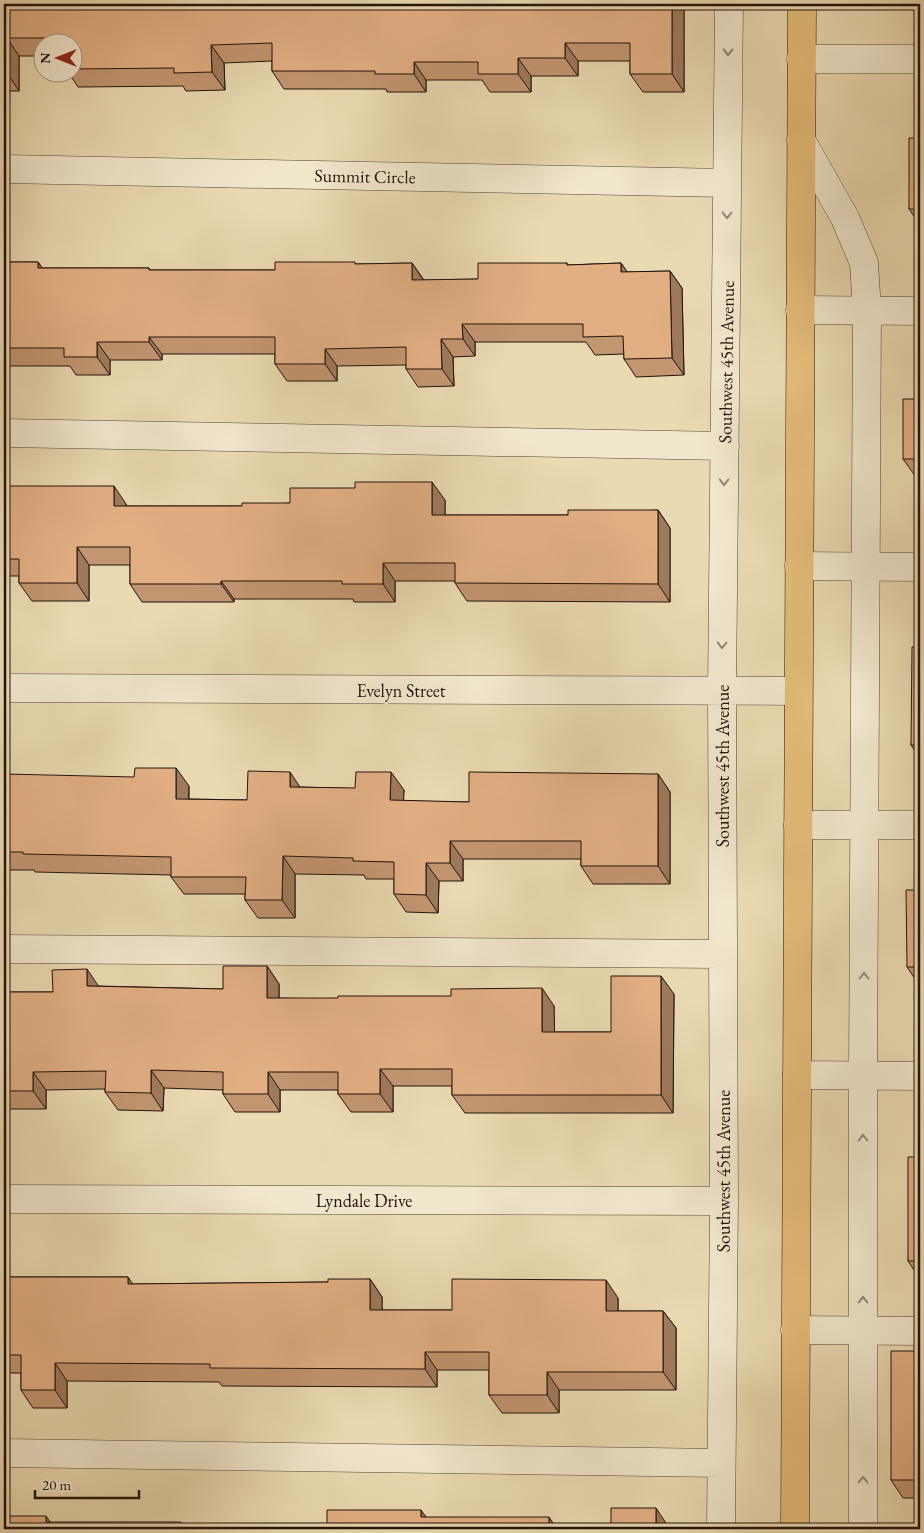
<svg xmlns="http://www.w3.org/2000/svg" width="924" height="1533" font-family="'EB Garamond',serif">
<rect width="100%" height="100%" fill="#eadab2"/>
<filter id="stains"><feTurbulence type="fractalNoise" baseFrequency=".004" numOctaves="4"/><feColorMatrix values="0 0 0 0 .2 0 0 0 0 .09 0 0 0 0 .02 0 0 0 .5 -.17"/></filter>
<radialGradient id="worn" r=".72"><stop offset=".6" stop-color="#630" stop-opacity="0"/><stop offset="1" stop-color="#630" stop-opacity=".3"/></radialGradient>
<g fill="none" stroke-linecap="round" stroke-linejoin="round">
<defs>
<path id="minor" d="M 801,59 L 920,59
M 801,140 L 845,218 L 864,263 L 867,311 L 863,1076 L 863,1529
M 4,169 L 727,183
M 800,310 L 920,311
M 4,433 L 725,446
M 799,566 L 920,567
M 4,688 L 798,691
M 798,825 L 920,825
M 4,949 L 723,954
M 797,1075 L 920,1076
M 4,1199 L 724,1201
M 795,1330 L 920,1331
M 4,1453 L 721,1463
M 721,1529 L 724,1201 L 722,691 L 729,4"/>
<path id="major" d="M 795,1529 L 802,4"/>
</defs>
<use href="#minor" stroke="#534536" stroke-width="29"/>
<use href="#major" stroke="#21130d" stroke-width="29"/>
<use href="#minor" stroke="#f1e7cd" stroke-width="28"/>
<use href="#major" stroke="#e5bd79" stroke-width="28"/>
</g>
<path fill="#c29671" stroke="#21130d" d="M 4,4 L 684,4 L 684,92 L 643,92 L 630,74 L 630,61 L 578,61 L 578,76 L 531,76 L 531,92 L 490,92 L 482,80 L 426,80 L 426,92 L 387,92 L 386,89 L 284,89 L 272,71 L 272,61 L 224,63 L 225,90 L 186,91 L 183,86 L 78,87 L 68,72 L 72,72 L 72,42 L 42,42 L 42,56 L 19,56 L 19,91 L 4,91 Z
M 920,138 L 920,225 L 909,209 Z
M 4,262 L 38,262 L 42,268 L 149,268 L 150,270 L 275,270 L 356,264 L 412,263 L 424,280 L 478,279 L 567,263 L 568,265 L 621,263 L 627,272 L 670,271 L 682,288 L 684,375 L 636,377 L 624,359 L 624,354 L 595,355 L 586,342 L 475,342 L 475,356 L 453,357 L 454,386 L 418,387 L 406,369 L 406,365 L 337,366 L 337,381 L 287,381 L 275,364 L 275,354 L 162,354 L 162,360 L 110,360 L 110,375 L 76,375 L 70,366 L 4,366 Z
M 920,399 L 920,477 L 916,477 L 903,459 Z
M 4,486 L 126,504 L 126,506 L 242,506 L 290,503 L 445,500 L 445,515 L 568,515 L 658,510 L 670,528 L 670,602 L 467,601 L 455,583 L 455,581 L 395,581 L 395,602 L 354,602 L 353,599 L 234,599 L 234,602 L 142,602 L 130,584 L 130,565 L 89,565 L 89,601 L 32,601 L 19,583 L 19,576 L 4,576 Z
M 920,648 L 920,758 L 911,745 Z
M 4,774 L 189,786 L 189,799 L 247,800 L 301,787 L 404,790 L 403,801 L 469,802 L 658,774 L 670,792 L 670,884 L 593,884 L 581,866 L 581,859 L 463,859 L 463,881 L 439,881 L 438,913 L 406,912 L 394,894 L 394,879 L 366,879 L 364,875 L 295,874 L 295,918 L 258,918 L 245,900 L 245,894 L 184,894 L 171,877 L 171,875 L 35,872 L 34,870 L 4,870 Z
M 920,890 L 920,985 L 919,985 L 907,967 Z
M 267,966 L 279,984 L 279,998 L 554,1006 L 554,1032 L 611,1032 L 674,994 L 673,1113 L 465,1113 L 452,1095 L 452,1086 L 393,1086 L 393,1112 L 351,1112 L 338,1094 L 338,1090 L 280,1090 L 280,1112 L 235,1112 L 223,1094 L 223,1090 L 164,1088 L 163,1111 L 118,1110 L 105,1092 L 105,1089 L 46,1090 L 46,1109 L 5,1109 L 4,1107 L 4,992 L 53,992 L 98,986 L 223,989 Z
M 920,1157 L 920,1279 L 908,1261 Z
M 4,1277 L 128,1277 L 132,1284 L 328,1282 L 370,1279 L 382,1297 L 382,1310 L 452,1310 L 618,1298 L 618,1311 L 663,1311 L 676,1328 L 676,1390 L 559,1390 L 559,1413 L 502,1413 L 489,1395 L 489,1370 L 437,1370 L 437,1387 L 222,1386 L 219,1382 L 67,1381 L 67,1408 L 33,1408 L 21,1390 L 21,1373 L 4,1373 Z
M 920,1351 L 920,1498 L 903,1498 L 891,1480 Z"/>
<path fill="#9e7a5c" stroke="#21130d" d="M 672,4 L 684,4 L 684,92 L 672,74 Z
M 7,38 L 19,56 L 19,91 L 7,73 Z
M 565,43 L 578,61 L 578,76 L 565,58 Z
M 211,45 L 224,63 L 225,90 L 212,72 Z
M 518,58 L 531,76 L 531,92 L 518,74 Z
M 414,62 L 426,80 L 426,92 L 414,74 Z
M 38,262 L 50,279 L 38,268 Z
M 412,263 L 424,281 L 412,280 Z
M 621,263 L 633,280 L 621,272 Z
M 670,271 L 682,288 L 684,375 L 672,358 Z
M 462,324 L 475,342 L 475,356 L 463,339 Z
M 149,337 L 162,354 L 162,360 L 149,342 Z
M 441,339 L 453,357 L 454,386 L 442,369 Z
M 97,342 L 110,360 L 110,375 L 97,357 Z
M 325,349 L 337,366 L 337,381 L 325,364 Z
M 432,482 L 445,500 L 445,533 L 432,515 Z
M 114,486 L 126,504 L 126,524 L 114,506 Z
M 658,510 L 670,528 L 670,602 L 658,584 Z
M 77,547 L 89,565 L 89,601 L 77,583 Z
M 383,563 L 395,581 L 395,602 L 383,584 Z
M 221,581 L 234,599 L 234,602 L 221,584 Z
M 176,768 L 189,786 L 188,816 L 176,799 Z
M 290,772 L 302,790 L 290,787 Z
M 391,772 L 404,790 L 403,818 L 390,800 Z
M 658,774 L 670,792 L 670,884 L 658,866 Z
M 450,841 L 463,859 L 463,881 L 450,863 Z
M 283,856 L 295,874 L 295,918 L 282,900 Z
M 426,863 L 439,881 L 438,913 L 426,895 Z
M 267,966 L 279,984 L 279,1016 L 267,998 Z
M 87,969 L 99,987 L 87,986 Z
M 661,976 L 674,994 L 673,1113 L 661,1095 Z
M 542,988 L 554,1006 L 555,1050 L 542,1032 Z
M 380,1069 L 393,1086 L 393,1112 L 380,1094 Z
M 151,1070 L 164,1088 L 163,1111 L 151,1093 Z
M 33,1072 L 46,1090 L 46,1109 L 33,1091 Z
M 268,1072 L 280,1090 L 280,1112 L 268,1094 Z
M 128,1277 L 140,1295 L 128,1284 Z
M 370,1279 L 382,1297 L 382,1328 L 370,1310 Z
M 606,1280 L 618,1298 L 618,1328 L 606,1311 Z
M 663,1311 L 676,1328 L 676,1390 L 663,1372 Z
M 425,1352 L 437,1370 L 437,1387 L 425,1369 Z
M 55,1363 L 67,1381 L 67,1408 L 55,1390 Z
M 547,1372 L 559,1390 L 559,1413 L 547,1395 Z
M 656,1508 L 668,1526 L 668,1529 L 656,1529 Z
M 421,1510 L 434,1528 L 421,1517 Z
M 46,1516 L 55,1529 L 46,1522 Z
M 549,1517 L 557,1529 L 549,1529 Z"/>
<path fill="#e2af83" stroke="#21130d" d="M 4,4 L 672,4 L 672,74 L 630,74 L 630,43 L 565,43 L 565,58 L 518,58 L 518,74 L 478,74 L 478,62 L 414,62 L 414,74 L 375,74 L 375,71 L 272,71 L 272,43 L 211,45 L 212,72 L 174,73 L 174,68 L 72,69 L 72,42 L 65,42 L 65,38 L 7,38 L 7,73 L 4,73 Z
M 909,138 L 920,138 L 920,209 L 909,209 Z
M 4,262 L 38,262 L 38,268 L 149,268 L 149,270 L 275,270 L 275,262 L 355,262 L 355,264 L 412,263 L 412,280 L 478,279 L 478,263 L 567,263 L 567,265 L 621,263 L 621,272 L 670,271 L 672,358 L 624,359 L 623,336 L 583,337 L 583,324 L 462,324 L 463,339 L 441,339 L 442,369 L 406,369 L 406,347 L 325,349 L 325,364 L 275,364 L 275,337 L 149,337 L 149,342 L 97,342 L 97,357 L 64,357 L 64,348 L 4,348 Z
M 903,399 L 920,399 L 920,459 L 903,459 Z
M 355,482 L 432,482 L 432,515 L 568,515 L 568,510 L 658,510 L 658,584 L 455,583 L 455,563 L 383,563 L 383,584 L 342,584 L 342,581 L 221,581 L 221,584 L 130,584 L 130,547 L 77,547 L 77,583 L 19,583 L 19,559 L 4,559 L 4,486 L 114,486 L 114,506 L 242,506 L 242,503 L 290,503 L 290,488 L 355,488 Z
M 912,647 L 920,648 L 920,745 L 911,745 Z
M 135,768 L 176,768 L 176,799 L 247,800 L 248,771 L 290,772 L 290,787 L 355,788 L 356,772 L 391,772 L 390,800 L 469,802 L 469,772 L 658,774 L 658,866 L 581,866 L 581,841 L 450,841 L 450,863 L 426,863 L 426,895 L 394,894 L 394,862 L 353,861 L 353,858 L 283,856 L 282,900 L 245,900 L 246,877 L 171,877 L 171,857 L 23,854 L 23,852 L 4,852 L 4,774 L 134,777 Z
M 906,890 L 920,890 L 920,967 L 907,967 Z
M 223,966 L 267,966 L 267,998 L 338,998 L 338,996 L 451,996 L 451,989 L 542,988 L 542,1032 L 611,1032 L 611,976 L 661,976 L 661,1095 L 452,1095 L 452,1069 L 380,1069 L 380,1094 L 338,1094 L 338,1072 L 268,1072 L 268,1094 L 223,1094 L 223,1072 L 151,1070 L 151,1093 L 105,1092 L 106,1071 L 33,1072 L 33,1091 L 4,1091 L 4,992 L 53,992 L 52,970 L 87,969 L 87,986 L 223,989 Z
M 908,1157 L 920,1157 L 920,1261 L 908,1261 Z
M 4,1277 L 128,1277 L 128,1284 L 328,1282 L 328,1279 L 370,1279 L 370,1310 L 452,1310 L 452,1279 L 606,1280 L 606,1311 L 663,1311 L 663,1372 L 547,1372 L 547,1395 L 489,1395 L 489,1352 L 425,1352 L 425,1369 L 210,1368 L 210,1364 L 55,1363 L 55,1390 L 21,1390 L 21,1355 L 4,1355 Z
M 891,1351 L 920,1351 L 920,1480 L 891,1480 Z
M 611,1508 L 656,1508 L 656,1529 L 611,1529 Z
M 327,1510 L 421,1510 L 421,1517 L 549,1517 L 549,1529 L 4,1529 L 4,1516 L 46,1516 L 46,1522 L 181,1522 L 181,1526 L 327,1526 Z"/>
<defs><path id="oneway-chevron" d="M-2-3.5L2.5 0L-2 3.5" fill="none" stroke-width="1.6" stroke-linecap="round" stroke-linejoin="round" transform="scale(1.25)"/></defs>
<g stroke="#938877">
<use href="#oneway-chevron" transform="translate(728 52) rotate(91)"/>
<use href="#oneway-chevron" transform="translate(727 215) rotate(91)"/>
<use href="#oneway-chevron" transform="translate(724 482) rotate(91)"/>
<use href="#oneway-chevron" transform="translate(722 645) rotate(91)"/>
<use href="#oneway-chevron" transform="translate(864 976) rotate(-90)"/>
<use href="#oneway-chevron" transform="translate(863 1138) rotate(-90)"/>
<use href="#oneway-chevron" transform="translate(863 1300) rotate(-90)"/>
<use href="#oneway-chevron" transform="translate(863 1480) rotate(-90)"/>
</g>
<g text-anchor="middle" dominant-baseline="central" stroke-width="4" stroke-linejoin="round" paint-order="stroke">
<g font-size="18" fill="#21130d" stroke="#f1e7cd">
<text transform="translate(365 176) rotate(1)">Summit Circle</text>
<text transform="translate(726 362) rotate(-89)">Southwest 45th Avenue</text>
<text x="401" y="690">Evelyn Street</text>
<text transform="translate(722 766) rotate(-90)">Southwest 45th Avenue</text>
<text transform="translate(723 1171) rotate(-90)">Southwest 45th Avenue</text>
<text x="364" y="1200">Lyndale Drive</text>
</g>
</g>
<rect width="924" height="1533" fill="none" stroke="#eadab2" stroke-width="20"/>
<rect x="5" y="5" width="914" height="1523" fill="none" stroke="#21130d" stroke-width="2.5"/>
<rect x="10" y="10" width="904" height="1513" fill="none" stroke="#21130d"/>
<g transform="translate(58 58) rotate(270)"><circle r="24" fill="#f1e7cd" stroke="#9e9280"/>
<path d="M0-4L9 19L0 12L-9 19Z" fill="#8f2418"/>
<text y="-8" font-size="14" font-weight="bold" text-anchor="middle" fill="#21130d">N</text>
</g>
<path d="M35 1490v8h104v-8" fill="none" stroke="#21130d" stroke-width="2.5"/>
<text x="42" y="1490" font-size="15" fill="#21130d" stroke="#f1e7cd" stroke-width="4" paint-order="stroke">20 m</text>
<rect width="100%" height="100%" filter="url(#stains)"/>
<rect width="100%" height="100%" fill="url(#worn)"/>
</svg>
